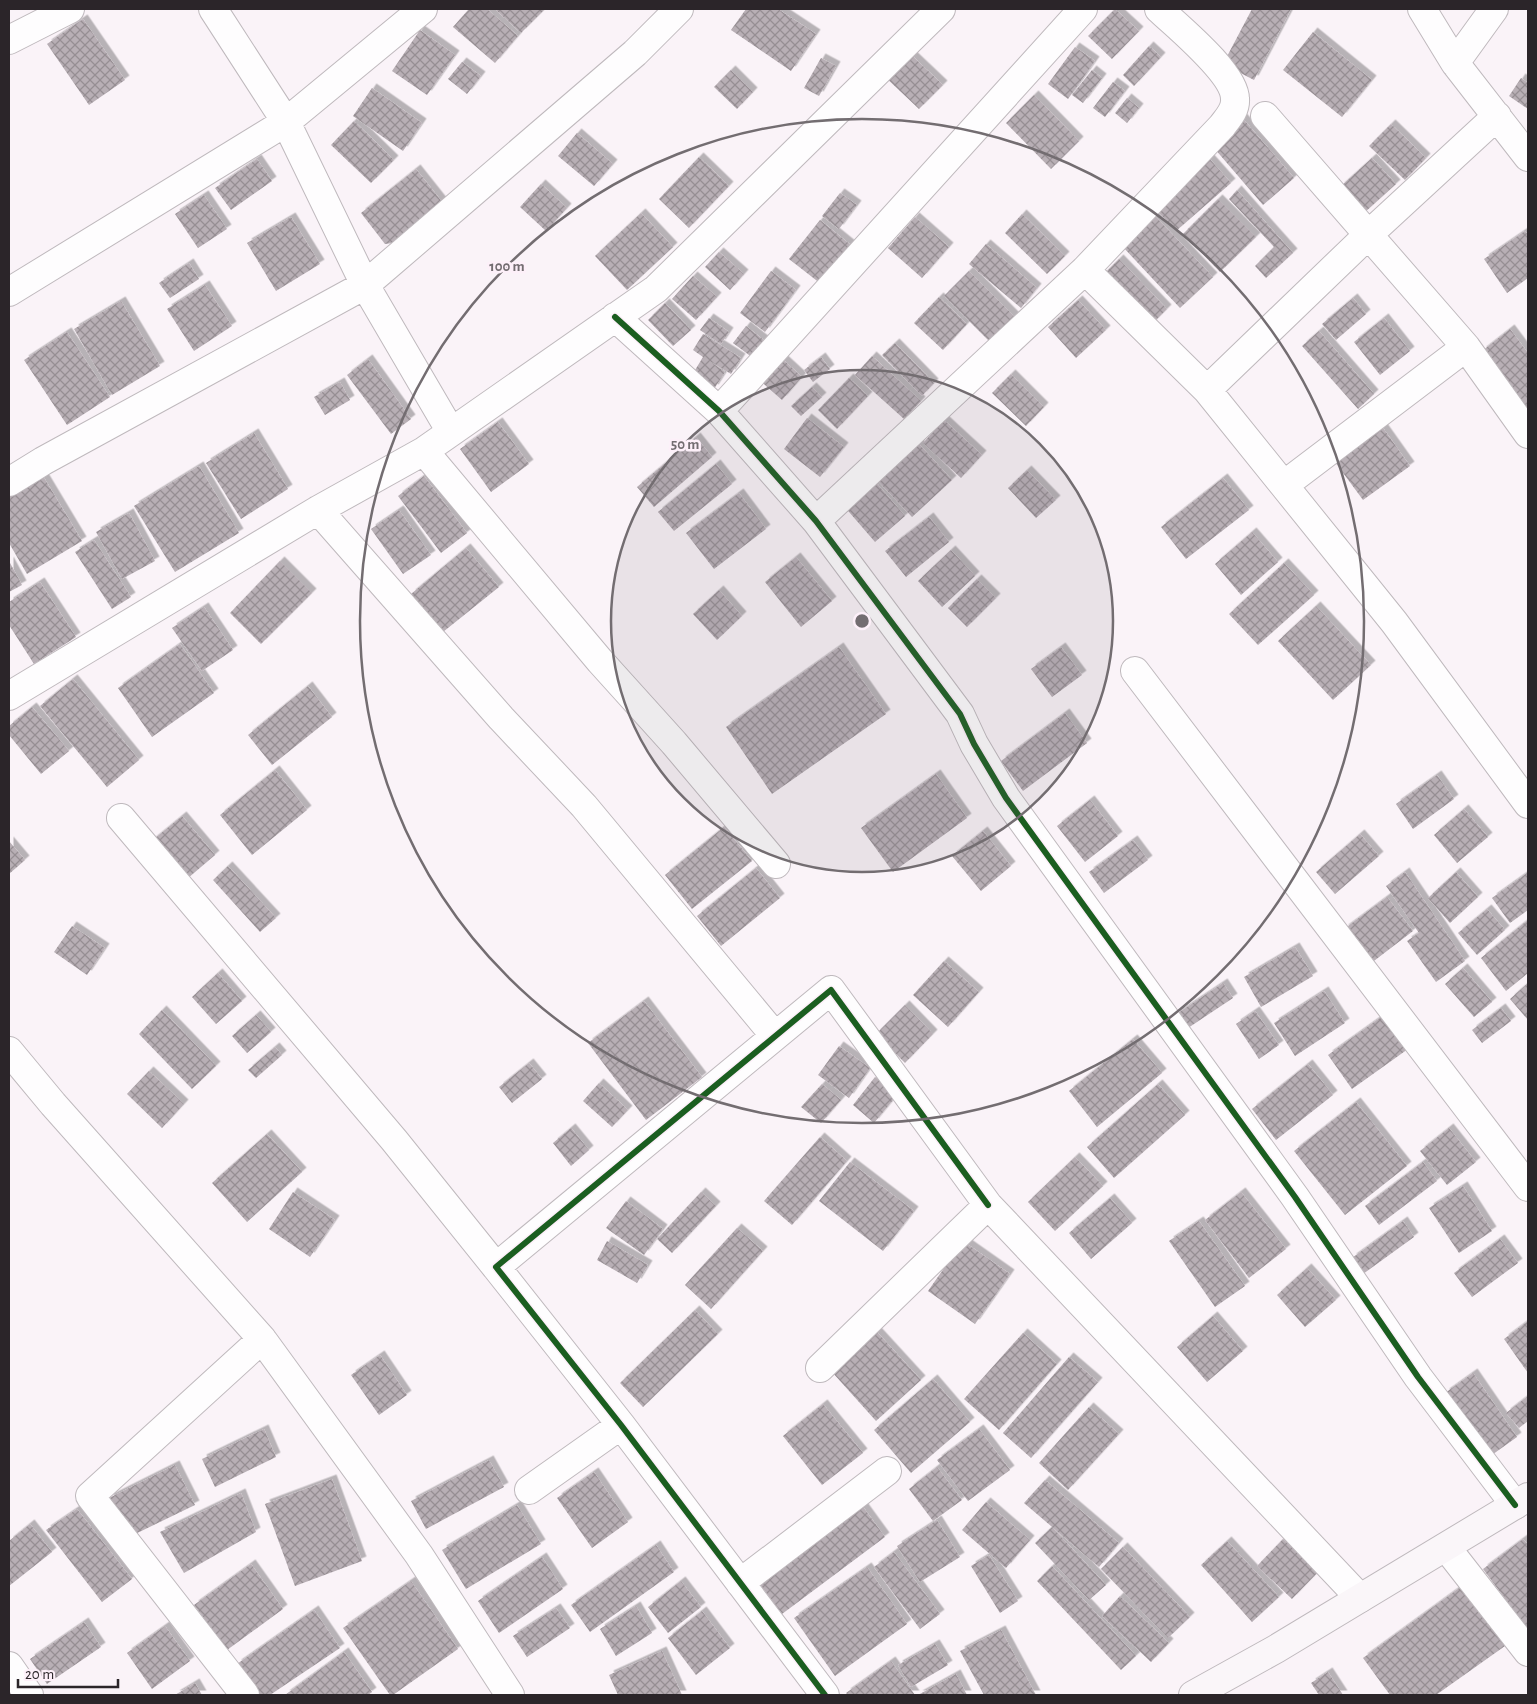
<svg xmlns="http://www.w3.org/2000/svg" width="1537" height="1704" font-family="'Alegreya Sans',sans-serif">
<defs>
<pattern id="building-cross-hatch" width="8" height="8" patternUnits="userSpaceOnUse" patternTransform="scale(1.25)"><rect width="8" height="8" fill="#b8afb5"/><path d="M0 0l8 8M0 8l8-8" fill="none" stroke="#968e93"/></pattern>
<filter id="shadow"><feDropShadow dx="4.5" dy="-4.5" stdDeviation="0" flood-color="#0004"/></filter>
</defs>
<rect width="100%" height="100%" fill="#faf3f8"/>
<path fill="url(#building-cross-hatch)" filter="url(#shadow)" d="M 469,9 L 487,9 L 518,36 L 495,63 L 453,27 Z
M 495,9 L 543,9 L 544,10 L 521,33 Z
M 746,9 L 778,9 L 816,34 L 791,71 L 731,30 Z
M 1115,9 L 1139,31 L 1112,59 L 1088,36 Z
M 1252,9 L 1291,9 L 1254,80 L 1223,64 Z
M 83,19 L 125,80 L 89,105 L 47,44 Z
M 420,30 L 455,55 L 427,95 L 392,71 Z
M 1313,32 L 1372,80 L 1342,117 L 1283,70 Z
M 1149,46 L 1161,57 L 1134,86 L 1123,75 Z
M 1075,47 L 1095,61 L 1068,99 L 1048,84 Z
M 906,50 L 943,85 L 919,109 L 883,75 Z
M 821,58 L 836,66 L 819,96 L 804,88 Z
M 462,62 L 481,76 L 467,94 L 448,79 Z
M 731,70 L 753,92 L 737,109 L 714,87 Z
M 1092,70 L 1102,78 L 1083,103 L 1072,95 Z
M 1521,78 L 1528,83 L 1528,109 L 1509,96 Z
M 1113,82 L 1125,91 L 1105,117 L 1093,108 Z
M 372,88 L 422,123 L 403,151 L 353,116 Z
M 1034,95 L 1079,141 L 1051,169 L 1006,123 Z
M 1127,98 L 1139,108 L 1127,123 L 1115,113 Z
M 1239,114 L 1294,178 L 1263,205 L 1208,141 Z
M 354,121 L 394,160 L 371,183 L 331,145 Z
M 1391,124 L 1426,158 L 1405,180 L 1369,146 Z
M 577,133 L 613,164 L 594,186 L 558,156 Z
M 1207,156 L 1231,183 L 1176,231 L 1152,205 Z
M 699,157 L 729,186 L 689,228 L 659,199 Z
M 1372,158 L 1396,184 L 1364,213 L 1340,187 Z
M 257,159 L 272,181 L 231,210 L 215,188 Z
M 416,169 L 443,203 L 393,243 L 385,244 L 361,213 Z
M 541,184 L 567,208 L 546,231 L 520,207 Z
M 1237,190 L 1293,253 L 1266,278 L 1255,266 L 1274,247 L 1229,199 Z
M 840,193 L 857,205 L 839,229 L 822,216 Z
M 204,195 L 227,229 L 198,248 L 175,214 Z
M 1218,199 L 1256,237 L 1220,272 L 1183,234 Z
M 641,213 L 673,247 L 627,290 L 595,256 Z
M 1022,214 L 1065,256 L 1047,274 L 1005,233 Z
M 1155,216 L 1213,277 L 1180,308 L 1122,246 Z
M 291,217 L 320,264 L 276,291 L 247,243 Z
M 915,217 L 949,247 L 922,278 L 888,248 Z
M 820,220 L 852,246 L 821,284 L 789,259 Z
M 1525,231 L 1528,235 L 1528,278 L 1507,293 L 1484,259 Z
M 986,244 L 1037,288 L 1021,308 L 969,264 Z
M 719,252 L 744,274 L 730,290 L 705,267 Z
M 1119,259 L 1167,309 L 1150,326 L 1102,276 Z
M 189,263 L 199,279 L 170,298 L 159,283 Z
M 771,271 L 796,290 L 765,332 L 740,313 Z
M 969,271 L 1019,321 L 994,346 L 944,296 Z
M 693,276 L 717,297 L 696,320 L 672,299 Z
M 205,285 L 232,326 L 194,351 L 167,309 Z
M 939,297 L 967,324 L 943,350 L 914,323 Z
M 1353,298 L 1366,314 L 1336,340 L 1322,324 Z
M 1078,300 L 1106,330 L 1076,358 L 1048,327 Z
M 121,301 L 160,366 L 112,395 L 74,329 Z
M 665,303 L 691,330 L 673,346 L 648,320 Z
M 709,318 L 729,332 L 721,344 L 700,330 Z
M 1384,318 L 1410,351 L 1380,375 L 1354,342 Z
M 746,326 L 770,345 L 757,361 L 733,343 Z
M 1510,329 L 1528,353 L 1528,414 L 1482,351 Z
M 1319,331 L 1374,394 L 1358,409 L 1302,346 Z
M 67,332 L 110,397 L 67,425 L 24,360 Z
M 703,334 L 741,358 L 731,374 L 708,360 L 725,372 L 714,389 L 692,375 L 703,357 L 693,350 Z
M 895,343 L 934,383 L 922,396 L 882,355 Z
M 776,353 L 802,377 L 782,400 L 755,376 Z
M 872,356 L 921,401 L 904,419 L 855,375 Z
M 821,357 L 830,369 L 813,382 L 804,370 Z
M 368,359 L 411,419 L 391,434 L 347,375 Z
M 1011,374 L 1044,407 L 1026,426 L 992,393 Z
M 849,378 L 868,396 L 837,429 L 818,410 Z
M 340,382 L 350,400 L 325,415 L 314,397 Z
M 812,387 L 822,397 L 801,416 L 791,406 Z
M 807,418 L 844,447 L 820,477 L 784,449 Z
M 944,420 L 982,455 L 961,478 L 923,443 Z
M 498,422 L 529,464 L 491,492 L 460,449 Z
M 1383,428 L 1410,466 L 1363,500 L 1335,462 Z
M 254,433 L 288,489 L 241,519 L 206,463 Z
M 696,437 L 712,457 L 654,507 L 637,487 Z
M 918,443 L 952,480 L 912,517 L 878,481 Z
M 716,464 L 732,484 L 674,531 L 658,512 Z
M 199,466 L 239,533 L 175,572 L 134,506 Z
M 1027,470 L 1056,500 L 1036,518 L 1008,488 Z
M 43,476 L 82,541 L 27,574 L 9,543 L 9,496 Z
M 424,476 L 467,533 L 441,553 L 398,496 Z
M 1223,478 L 1249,510 L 1186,559 L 1161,527 Z
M 873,479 L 905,516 L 875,542 L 843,505 Z
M 739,493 L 766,529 L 714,569 L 686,533 Z
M 399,510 L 431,555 L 403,574 L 371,529 Z
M 129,513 L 155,561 L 122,579 L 96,532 Z
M 929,517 L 949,542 L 906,577 L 885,551 Z
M 1252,532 L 1278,562 L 1241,595 L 1215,564 Z
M 94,540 L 131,597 L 112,609 L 75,552 Z
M 466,548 L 499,587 L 443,632 L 411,594 Z
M 951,550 L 975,576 L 942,607 L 918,581 Z
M 796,557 L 832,601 L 801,627 L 765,582 Z
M 9,561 L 22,585 L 9,592 Z
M 280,561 L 312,593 L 261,644 L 230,613 Z
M 1284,563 L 1314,595 L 1258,645 L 1229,614 Z
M 977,579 L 996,598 L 967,627 L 948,608 Z
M 40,582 L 76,637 L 34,664 L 9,625 L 9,602 Z
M 719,590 L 742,616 L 717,640 L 693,614 Z
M 1316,606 L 1371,665 L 1333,700 L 1278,641 Z
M 204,607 L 233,650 L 202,671 L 172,628 Z
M 180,644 L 214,693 L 152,737 L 118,688 Z
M 839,647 L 886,714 L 772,794 L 726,727 Z
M 1061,647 L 1082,675 L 1052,697 L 1031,669 Z
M 73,679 L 139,760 L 107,787 L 40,706 Z
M 308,686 L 332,717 L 272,765 L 248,735 Z
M 32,707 L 69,751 L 41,774 L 9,735 L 9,726 Z
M 1065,713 L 1087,743 L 1023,791 L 1001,761 Z
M 275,770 L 307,810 L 252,855 L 220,815 Z
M 936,774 L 967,818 L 893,872 L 861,828 Z
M 1437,775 L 1454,799 L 1413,829 L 1396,804 Z
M 1090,800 L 1118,836 L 1085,862 L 1057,826 Z
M 1464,809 L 1488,837 L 1457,863 L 1434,835 Z
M 182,816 L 215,855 L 181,884 L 148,844 Z
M 724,827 L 752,861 L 692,909 L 665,875 Z
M 983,831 L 1011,866 L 981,891 L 952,856 Z
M 1360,834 L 1379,856 L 1335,894 L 1316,872 Z
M 1133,840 L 1148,860 L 1104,893 L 1089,872 Z
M 9,841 L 25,860 L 9,874 Z
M 228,866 L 276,918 L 260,932 L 213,880 Z
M 756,868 L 780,898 L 721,946 L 697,916 Z
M 1405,872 L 1465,961 L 1436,982 L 1407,941 L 1419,933 L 1386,886 Z
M 1456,872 L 1478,897 L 1450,923 L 1428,898 Z
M 1527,873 L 1528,910 L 1510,923 L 1492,898 Z
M 1387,897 L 1413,931 L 1370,964 L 1344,929 Z
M 1487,909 L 1505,930 L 1477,955 L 1458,933 Z
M 1528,920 L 1528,973 L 1506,991 L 1481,958 Z
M 72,926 L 105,948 L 87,975 L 54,952 Z
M 1295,947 L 1313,976 L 1261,1007 L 1244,977 Z
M 944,961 L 979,992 L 948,1027 L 913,995 Z
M 1463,968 L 1492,1002 L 1474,1017 L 1445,984 Z
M 218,973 L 242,1001 L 216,1024 L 192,997 Z
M 1223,983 L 1233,998 L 1185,1030 L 1175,1015 Z
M 1528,983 L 1528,1020 L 1510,999 Z
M 1324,991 L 1345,1023 L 1295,1056 L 1274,1023 Z
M 644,1001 L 702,1077 L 646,1120 L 588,1043 Z
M 905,1005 L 933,1034 L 905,1063 L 876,1034 Z
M 1501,1008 L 1511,1021 L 1482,1043 L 1472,1030 Z
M 162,1010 L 216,1066 L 192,1089 L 139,1034 Z
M 1255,1011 L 1279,1045 L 1259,1059 L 1236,1024 Z
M 256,1015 L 271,1032 L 247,1053 L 232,1036 Z
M 1384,1015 L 1408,1049 L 1352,1089 L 1328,1055 Z
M 1133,1039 L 1162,1073 L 1097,1127 L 1069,1091 Z
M 839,1046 L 870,1068 L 849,1098 L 818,1075 Z
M 275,1047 L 282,1055 L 256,1078 L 248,1070 Z
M 529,1063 L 542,1079 L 512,1103 L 499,1087 Z
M 1308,1064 L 1333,1095 L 1276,1140 L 1252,1109 Z
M 149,1071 L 184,1104 L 162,1128 L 127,1094 Z
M 875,1077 L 897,1095 L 874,1123 L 853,1105 Z
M 599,1083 L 628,1110 L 612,1127 L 583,1101 Z
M 822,1084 L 841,1100 L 821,1123 L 801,1107 Z
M 1158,1084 L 1185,1115 L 1114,1178 L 1087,1147 Z
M 1356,1102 L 1407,1166 L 1345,1215 L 1294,1151 Z
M 571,1128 L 589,1150 L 571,1166 L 553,1143 Z
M 1449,1128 L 1476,1162 L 1447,1185 L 1420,1151 Z
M 267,1134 L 302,1172 L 247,1222 L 212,1183 Z
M 820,1137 L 847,1161 L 792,1225 L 764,1201 Z
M 1075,1157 L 1103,1186 L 1055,1231 L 1028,1202 Z
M 850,1162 L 914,1211 L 883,1251 L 819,1201 Z
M 1423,1162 L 1437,1181 L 1379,1225 L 1365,1206 Z
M 1463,1186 L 1492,1231 L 1459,1253 L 1429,1208 Z
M 293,1192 L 335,1220 L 310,1257 L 269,1229 Z
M 701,1192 L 716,1206 L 672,1253 L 657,1239 Z
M 1241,1192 L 1286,1249 L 1249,1278 L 1205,1220 Z
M 1110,1198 L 1132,1223 L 1091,1259 L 1069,1233 Z
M 626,1201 L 663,1229 L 644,1255 L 606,1228 Z
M 1199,1221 L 1245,1286 L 1215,1307 L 1169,1241 Z
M 1403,1221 L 1414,1237 L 1363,1274 L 1352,1258 Z
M 737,1228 L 763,1251 L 711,1309 L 685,1285 Z
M 1500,1239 L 1518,1263 L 1472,1297 L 1454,1273 Z
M 607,1241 L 648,1265 L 637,1283 L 597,1260 Z
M 963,1241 L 1010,1274 L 975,1324 L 928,1291 Z
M 1307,1268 L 1336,1300 L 1305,1327 L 1277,1295 Z
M 695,1310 L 718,1334 L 643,1407 L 620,1383 Z
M 1213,1316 L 1243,1351 L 1207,1382 L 1177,1347 Z
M 1528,1321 L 1528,1373 L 1504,1339 Z
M 877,1332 L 921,1380 L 876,1421 L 832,1372 Z
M 1023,1333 L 1057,1364 L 999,1430 L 964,1399 Z
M 380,1355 L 407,1395 L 379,1415 L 351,1375 Z
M 1069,1357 L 1098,1382 L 1031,1458 L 1003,1433 Z
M 1473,1373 L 1517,1437 L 1489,1457 L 1445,1393 Z
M 933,1379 L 970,1422 L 911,1473 L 874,1430 Z
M 1528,1396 L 1528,1421 L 1519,1428 L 1506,1413 Z
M 823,1404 L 863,1453 L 822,1485 L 783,1436 Z
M 1089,1407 L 1119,1434 L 1068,1490 L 1039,1463 Z
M 264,1429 L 276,1457 L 215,1487 L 202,1459 Z
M 979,1429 L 1010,1470 L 968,1501 L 937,1460 Z
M 489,1460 L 504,1487 L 426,1529 L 411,1501 Z
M 175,1465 L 195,1505 L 129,1537 L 109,1498 Z
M 937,1467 L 962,1500 L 933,1521 L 909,1489 Z
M 594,1472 L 628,1522 L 592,1548 L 557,1498 Z
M 332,1479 L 362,1561 L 295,1586 L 265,1504 Z
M 1045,1480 L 1119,1543 L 1099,1567 L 1024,1503 Z
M 241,1493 L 256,1532 L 184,1573 L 160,1532 Z
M 986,1502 L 1030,1540 L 1006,1568 L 962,1530 Z
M 861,1504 L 885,1537 L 782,1614 L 758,1582 Z
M 517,1505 L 541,1544 L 466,1589 L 442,1550 Z
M 77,1509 L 132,1579 L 102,1602 L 46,1530 Z
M 937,1520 L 960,1557 L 920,1582 L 897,1546 Z
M 30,1524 L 52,1552 L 9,1586 L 9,1541 Z
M 1052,1527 L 1106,1585 L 1089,1600 L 1035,1543 Z
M 1283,1539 L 1318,1572 L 1292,1599 L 1257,1566 Z
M 1523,1539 L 1528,1545 L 1528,1630 L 1483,1569 Z
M 1227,1541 L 1279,1597 L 1252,1622 L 1201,1565 Z
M 656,1545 L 674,1572 L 590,1632 L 571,1605 Z
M 1123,1547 L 1190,1617 L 1168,1638 L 1101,1569 Z
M 894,1552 L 940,1614 L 920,1629 L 874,1567 Z
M 989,1555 L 1018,1601 L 1000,1613 L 971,1566 Z
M 542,1557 L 563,1589 L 499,1633 L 478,1601 Z
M 251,1564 L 283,1609 L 227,1650 L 194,1605 Z
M 1052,1566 L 1136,1656 L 1121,1670 L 1037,1581 Z
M 867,1567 L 907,1624 L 835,1676 L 794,1618 Z
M 411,1581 L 458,1649 L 393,1695 L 390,1695 L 343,1628 Z
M 681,1581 L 701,1607 L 668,1633 L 648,1607 Z
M 1462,1586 L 1505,1646 L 1436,1695 L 1390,1695 L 1363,1658 Z
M 1120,1596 L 1169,1643 L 1151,1662 L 1102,1616 Z
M 636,1606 L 652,1633 L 616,1656 L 600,1629 Z
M 556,1608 L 570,1628 L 527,1657 L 513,1636 Z
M 314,1610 L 340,1648 L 270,1695 L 258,1695 L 237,1664 Z
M 702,1611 L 730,1648 L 696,1675 L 668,1638 Z
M 84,1622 L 101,1647 L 47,1684 L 30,1659 Z
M 165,1626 L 190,1661 L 152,1689 L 127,1653 Z
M 1001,1630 L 1036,1695 L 984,1695 L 960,1651 Z
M 935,1644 L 948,1665 L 911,1687 L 898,1665 Z
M 662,1651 L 682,1695 L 618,1695 L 609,1675 Z
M 344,1652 L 372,1692 L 368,1695 L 285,1695 Z
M 891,1661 L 915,1695 L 848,1695 L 846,1693 Z
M 1328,1672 L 1343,1695 L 1319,1695 L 1311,1683 Z
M 956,1674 L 967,1695 L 918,1695 Z
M 195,1683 L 202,1695 L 175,1695 Z"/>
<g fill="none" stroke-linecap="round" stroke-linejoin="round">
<defs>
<path id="street" d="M 1422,9 L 1455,63
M 1494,9 L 1455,63 L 1528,157
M 9,40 L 70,9
M 1265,116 L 1466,347
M 1085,270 L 1207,390 L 1394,622 L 1528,804
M 9,292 L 286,122 L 423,9
M 615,317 L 719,411 L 816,521 L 960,714 L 974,744 L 1006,798 L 1295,1197 L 1418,1377 L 1515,1505
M 1207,390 L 1368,235 L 1497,116
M 719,411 L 1083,9
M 451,432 L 365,285 L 635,53 L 679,9
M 424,451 L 600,661 L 674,743 L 776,864
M 9,482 L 43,461 L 365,285 L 286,122 L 213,9
M 1284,485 L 1466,347 L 1528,434
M 318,510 L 501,718 L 584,806 L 775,1036
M 816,521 L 1085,270 L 1222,126 C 1228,118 1236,110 1235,99 C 1235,73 1178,27 1159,9
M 1135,671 L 1528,1187
M 9,696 L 318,510 L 424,451 L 656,289 L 941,9
M 121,818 L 394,1140 L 496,1267
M 9,1051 L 53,1104 L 262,1339 L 419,1555 L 510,1695
M 820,1368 L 988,1205 L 1360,1598
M 529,1490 L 621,1425
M 1446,1547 L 1528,1652
M 740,1583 L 887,1471
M 9,1666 L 29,1695
M 245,1695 L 90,1496 L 262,1339
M 825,1695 L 621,1425 L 496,1267 L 831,990 L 988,1205"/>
<path id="secondary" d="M 1193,1695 L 1276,1649 L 1528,1497"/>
</defs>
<use href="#street" stroke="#bfb9bd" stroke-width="30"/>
<use href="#secondary" stroke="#bfb9bd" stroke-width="30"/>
<use href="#street" stroke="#fefdfe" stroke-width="28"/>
<use href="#secondary" stroke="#faf6f9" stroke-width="28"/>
<defs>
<path id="cycleway" d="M 615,317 L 719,411 L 816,521 L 960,714 L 974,744 L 1006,798 L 1295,1197 L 1418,1377 L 1515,1505
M 825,1695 L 621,1425 L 496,1267 L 831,990 L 988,1205"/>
</defs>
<use href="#cycleway" stroke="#fdf0f9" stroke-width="9"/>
<use href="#cycleway" stroke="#1b5e20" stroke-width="6"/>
</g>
<circle cx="862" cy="621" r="251" fill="#736d71" fill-opacity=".12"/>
<g fill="none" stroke="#736d71" stroke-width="2.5">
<circle cx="862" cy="621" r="251"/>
<circle cx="862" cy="621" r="502"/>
</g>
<circle cx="862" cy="621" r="8" fill="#736d71" stroke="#fdf0f9" stroke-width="2.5"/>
<g font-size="15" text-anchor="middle" font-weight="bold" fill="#736d71" stroke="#fdf0f9" stroke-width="5" stroke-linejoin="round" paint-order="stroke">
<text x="507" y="271">100 m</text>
<text x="685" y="449">50 m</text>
</g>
<rect width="1537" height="1704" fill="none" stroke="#2b2529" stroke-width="20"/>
<path d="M18 1679v8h100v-8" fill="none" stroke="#2b2529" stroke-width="2.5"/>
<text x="25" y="1679" font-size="15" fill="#2b2529" stroke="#fdf0f9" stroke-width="4" paint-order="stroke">20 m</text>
</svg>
